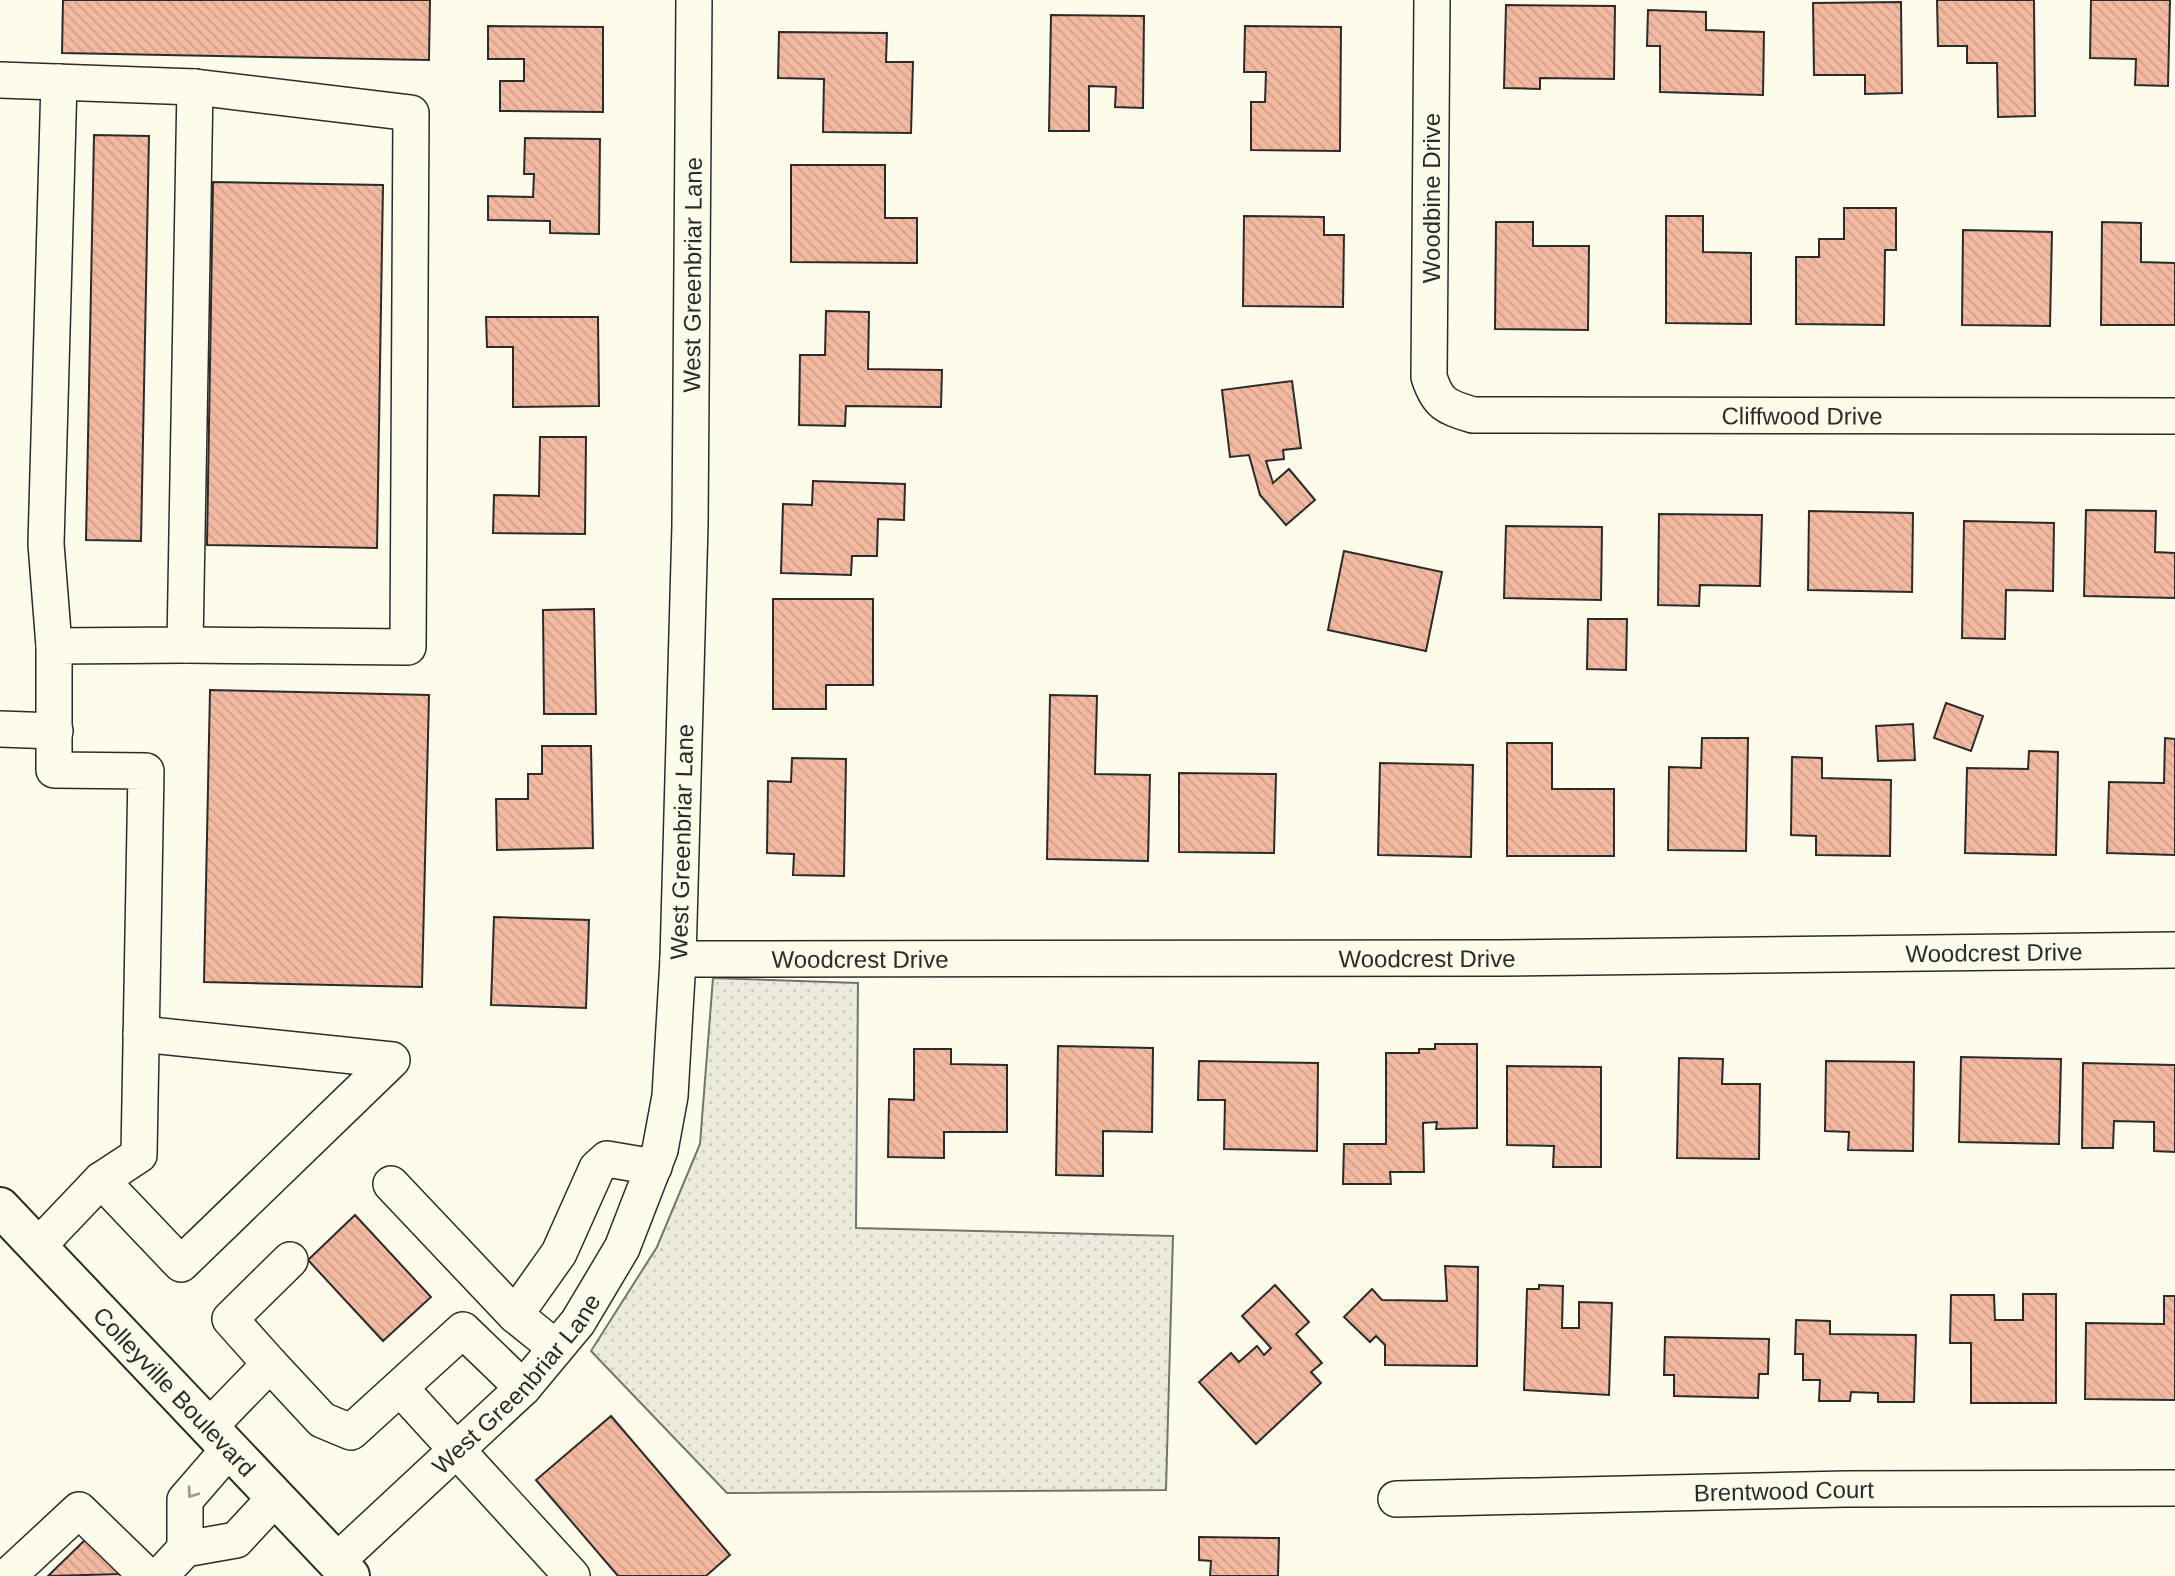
<svg xmlns="http://www.w3.org/2000/svg" width="2175" height="1576" font-family="Arial,sans-serif">
<defs>
<pattern id="grass-dots" width="8" height="8" patternUnits="userSpaceOnUse" patternTransform="scale(1.75)"><rect width="8" height="8" fill="#ecebdb"/><path d="M2 2h.1M6 6h.1" fill="none" stroke="#cbcabc" stroke-width="1.8" stroke-linecap="round"/></pattern>
<pattern id="building-back-hatch" width="6" height="6" patternUnits="userSpaceOnUse" patternTransform="scale(1.75)"><rect width="6" height="6" fill="#f2b8a0"/><path d="M-1 5l2 2M0 0l6 6M5-1l2 2" fill="none" stroke="#d09e8a"/></pattern>
</defs>
<rect width="100%" height="100%" fill="#fdfbea"/>
<path fill="url(#grass-dots)" stroke="#74746e" stroke-width="2" d="M 713,978 L 858,983 L 856,1228 L 1173,1236 L 1166,1490 L 727,1493 L 591,1351 L 657,1247 L 700,1144 Z"/>
<path fill="url(#building-back-hatch)" stroke="#2b2b2b" stroke-width="2" d="M 63,0 L 430,0 L 429,60 L 62,53 Z
M 1937,0 L 2034,0 L 2035,116 L 1998,117 L 1997,63 L 1967,63 L 1967,46 L 1938,46 Z
M 2091,0 L 2170,0 L 2168,86 L 2135,85 L 2136,59 L 2090,58 Z
M 1901,2 L 1902,93 L 1865,94 L 1865,75 L 1814,75 L 1813,3 Z
M 1506,5 L 1615,6 L 1614,79 L 1540,78 L 1540,89 L 1504,88 Z
M 1648,10 L 1706,12 L 1706,30 L 1764,32 L 1763,95 L 1660,92 L 1660,46 L 1647,46 Z
M 1051,15 L 1144,16 L 1143,108 L 1115,107 L 1116,87 L 1089,86 L 1089,131 L 1049,131 Z
M 488,26 L 603,27 L 603,112 L 500,111 L 500,81 L 524,81 L 524,59 L 488,59 Z
M 1245,26 L 1341,27 L 1340,151 L 1251,150 L 1251,102 L 1265,102 L 1266,72 L 1244,72 Z
M 779,32 L 887,33 L 886,62 L 913,62 L 911,133 L 823,132 L 824,79 L 778,78 Z
M 94,135 L 149,136 L 141,541 L 86,540 Z
M 525,138 L 600,139 L 599,234 L 550,233 L 550,221 L 488,220 L 488,196 L 533,197 L 534,174 L 524,174 Z
M 791,165 L 885,165 L 885,218 L 917,218 L 917,263 L 791,262 Z
M 213,182 L 383,185 L 377,548 L 207,545 Z
M 1844,208 L 1896,208 L 1896,250 L 1885,250 L 1884,325 L 1796,324 L 1796,257 L 1819,257 L 1819,239 L 1844,239 Z
M 1244,216 L 1324,217 L 1324,235 L 1344,235 L 1343,307 L 1243,306 Z
M 1666,216 L 1703,216 L 1703,252 L 1751,253 L 1751,324 L 1666,323 Z
M 1496,222 L 1533,222 L 1533,246 L 1589,246 L 1588,330 L 1495,329 Z
M 2102,222 L 2141,223 L 2141,262 L 2175,263 L 2175,325 L 2101,325 Z
M 1963,230 L 2052,232 L 2050,326 L 1962,325 Z
M 826,311 L 869,312 L 868,369 L 942,370 L 941,407 L 846,406 L 845,426 L 799,425 L 800,355 L 825,355 Z
M 486,317 L 598,317 L 599,406 L 513,407 L 513,347 L 487,347 Z
M 1292,381 L 1301,448 L 1283,450 L 1284,459 L 1266,461 L 1273,483 L 1289,469 L 1315,500 L 1286,525 L 1260,495 L 1249,455 L 1230,457 L 1222,390 Z
M 540,437 L 586,437 L 585,534 L 493,533 L 494,495 L 539,496 Z
M 813,481 L 905,484 L 904,520 L 878,519 L 877,556 L 852,556 L 851,575 L 781,573 L 783,504 L 812,505 Z
M 2086,510 L 2156,511 L 2155,552 L 2175,553 L 2175,598 L 2084,596 Z
M 1809,511 L 1913,513 L 1912,592 L 1808,590 Z
M 1659,514 L 1762,515 L 1760,586 L 1700,585 L 1699,606 L 1658,605 Z
M 1964,521 L 2054,523 L 2053,591 L 2006,590 L 2005,639 L 1962,638 Z
M 1506,526 L 1602,527 L 1601,600 L 1504,598 Z
M 1344,551 L 1442,572 L 1426,651 L 1328,630 Z
M 773,599 L 873,599 L 873,685 L 826,685 L 826,709 L 773,709 Z
M 594,609 L 596,714 L 544,714 L 543,610 Z
M 1588,619 L 1627,619 L 1626,670 L 1587,669 Z
M 210,690 L 429,695 L 422,987 L 204,982 Z
M 1050,695 L 1097,696 L 1095,774 L 1150,775 L 1148,861 L 1047,859 Z
M 1946,703 L 1983,716 L 1971,751 L 1934,738 Z
M 1913,724 L 1915,760 L 1878,761 L 1876,726 Z
M 1702,738 L 1748,738 L 1746,851 L 1668,850 L 1669,767 L 1701,768 Z
M 2165,738 L 2175,739 L 2175,855 L 2107,853 L 2109,782 L 2164,783 Z
M 1507,743 L 1552,743 L 1552,789 L 1614,789 L 1614,856 L 1507,856 Z
M 542,746 L 591,746 L 593,848 L 497,850 L 496,799 L 528,799 L 528,774 L 542,774 Z
M 2029,751 L 2058,752 L 2056,855 L 1965,853 L 1967,768 L 2028,769 Z
M 1792,757 L 1822,758 L 1822,778 L 1891,780 L 1890,856 L 1816,855 L 1816,836 L 1791,835 Z
M 792,758 L 846,759 L 844,876 L 793,875 L 794,854 L 767,853 L 768,781 L 791,782 Z
M 1380,763 L 1473,765 L 1471,857 L 1378,855 Z
M 1179,773 L 1276,774 L 1274,853 L 1179,852 Z
M 494,917 L 589,920 L 586,1008 L 491,1005 Z
M 1435,1044 L 1477,1044 L 1477,1128 L 1436,1129 L 1437,1122 L 1423,1123 L 1424,1172 L 1390,1172 L 1391,1184 L 1343,1184 L 1344,1144 L 1386,1144 L 1386,1053 L 1419,1053 L 1419,1049 L 1435,1049 Z
M 1058,1046 L 1153,1048 L 1152,1132 L 1103,1131 L 1103,1176 L 1056,1175 Z
M 914,1049 L 951,1049 L 951,1064 L 1007,1065 L 1007,1132 L 944,1132 L 944,1158 L 888,1157 L 889,1099 L 914,1100 Z
M 1961,1057 L 2061,1059 L 2059,1144 L 1959,1142 Z
M 1679,1058 L 1723,1059 L 1722,1084 L 1760,1084 L 1759,1159 L 1677,1158 Z
M 1199,1061 L 1318,1063 L 1317,1151 L 1224,1149 L 1225,1100 L 1198,1100 Z
M 1826,1061 L 1914,1062 L 1913,1151 L 1848,1150 L 1849,1132 L 1825,1131 Z
M 2083,1063 L 2175,1065 L 2175,1152 L 2154,1151 L 2154,1122 L 2114,1121 L 2113,1148 L 2082,1148 Z
M 1507,1066 L 1601,1067 L 1601,1167 L 1553,1167 L 1554,1146 L 1507,1145 Z
M 355,1215 L 431,1297 L 383,1341 L 308,1260 Z
M 1445,1266 L 1478,1267 L 1477,1366 L 1385,1365 L 1385,1345 L 1376,1336 L 1370,1342 L 1344,1317 L 1372,1289 L 1382,1300 L 1447,1301 Z
M 1275,1285 L 1309,1322 L 1296,1334 L 1322,1363 L 1311,1372 L 1321,1383 L 1256,1444 L 1199,1382 L 1231,1353 L 1239,1362 L 1257,1346 L 1264,1355 L 1271,1348 L 1242,1316 Z
M 1539,1285 L 1563,1286 L 1562,1328 L 1579,1328 L 1579,1302 L 1612,1303 L 1609,1395 L 1524,1390 L 1527,1289 L 1539,1289 Z
M 2023,1294 L 2056,1294 L 2056,1403 L 1971,1403 L 1971,1343 L 1950,1343 L 1951,1295 L 1994,1295 L 1995,1320 L 2023,1320 Z
M 2164,1296 L 2175,1296 L 2175,1400 L 2085,1399 L 2086,1323 L 2164,1324 Z
M 1796,1320 L 1830,1321 L 1830,1334 L 1916,1335 L 1914,1402 L 1878,1402 L 1878,1393 L 1851,1392 L 1850,1401 L 1819,1401 L 1820,1380 L 1803,1380 L 1803,1354 L 1795,1354 Z
M 1665,1337 L 1769,1339 L 1768,1374 L 1759,1374 L 1758,1398 L 1674,1396 L 1674,1375 L 1664,1375 Z
M 611,1416 L 730,1555 L 706,1576 L 618,1576 L 536,1480 Z
M 1199,1537 L 1279,1538 L 1278,1576 L 1210,1576 L 1211,1561 L 1199,1560 Z
M 87,1538 L 122,1574 L 48,1576 Z"/>
<g fill="none" stroke-linecap="round" stroke-linejoin="round">
<defs>
<g id="minor">
<path id="s1" d="M 1432,0 L 1429,377 C 1438,405 1447,407 1473,415 L 2175,416"/>
<path d="M 0,80 L 195,87 L 185,645 L 54,646 L 54,770 L 146,771 L 139,1155 L 101,1180 L 39,1245"/>
<path d="M 185,645 L 408,647 L 411,113 L 195,87"/>
<path d="M 54,646 L 46,544 L 59,82"/>
<path d="M 0,729 L 55,731"/>
<path id="s2" d="M 678,959 L 1502,958 L 2175,950"/>
<path d="M 101,1180 L 181,1264 L 392,1060 L 141,1034"/>
<path d="M 391,1184 L 515,1315 L 556,1348"/>
<path d="M 515,1315 L 559,1253 L 597,1168 L 607,1159 L 654,1167"/>
<path d="M 270,1364 L 230,1319 L 290,1260"/>
<path d="M 400,1388 L 572,1576"/>
<path d="M 209,1427 L 270,1364 L 322,1420 L 351,1432 L 463,1330 L 523,1388"/>
<path id="s3" d="M 1396,1499 L 1846,1489 L 2175,1488"/>
<path d="M 185,1549 L 185,1500 L 230,1448"/>
<path id="s4" d="M 336,1562 L 523,1388 L 578,1322 L 622,1248 L 660,1150 L 670,1096 L 678,959 L 690,525 L 694,0"/>
<path d="M 8,1576 L 79,1510 L 147,1576"/>
<path d="M 160,1576 L 185,1549 L 236,1540 L 276,1497"/>
</g>
<g id="major">
<path id="s5" d="M 0,1207 L 350,1576"/>
</g>
</defs>
<use href="#minor" stroke="#2b2b2b" stroke-width="38"/>
<use href="#major" stroke="#2b2b2b" stroke-width="42"/>
<use href="#minor" stroke="#fdfbea" stroke-width="35"/>
<use href="#major" stroke="#fdfbea" stroke-width="38"/>
</g>
<defs><path id="oneway-chevron" d="M-2-3.5L2.5 0L-2 3.5" fill="none" stroke-width="1.6" stroke-linecap="round" stroke-linejoin="round" transform="scale(1.75)"/></defs>
<use stroke="#9e9d94" href="#oneway-chevron" transform="translate(192 1493) rotate(126)"/>
<g text-anchor="middle" dominant-baseline="central" stroke-width="5" stroke-linejoin="round" paint-order="stroke">
<g font-size="24" fill="#2b2b2b" stroke="#fdfbea">
<text transform="translate(1431 198) rotate(-90)">Woodbine Drive</text>
<text stroke="none"><textPath href="#s4" startOffset="1409">West Greenbriar Lane</textPath></text>
<text stroke="none"><textPath href="#s1" startOffset="768">Cliffwood Drive</textPath></text>
<text stroke="none"><textPath href="#s4" startOffset="842">West Greenbriar Lane</textPath></text>
<text stroke="none"><textPath href="#s2" startOffset="1316">Woodcrest Drive</textPath></text>
<text stroke="none"><textPath href="#s2" startOffset="749">Woodcrest Drive</textPath></text>
<text stroke="none"><textPath href="#s2" startOffset="182">Woodcrest Drive</textPath></text>
<text stroke="none"><textPath href="#s4" startOffset="254">West Greenbriar Lane</textPath></text>
<text stroke="none"><textPath href="#s5" startOffset="254">Colleyville Boulevard</textPath></text>
<text stroke="none"><textPath href="#s3" startOffset="388">Brentwood Court</textPath></text>
</g>
</g>
</svg>
